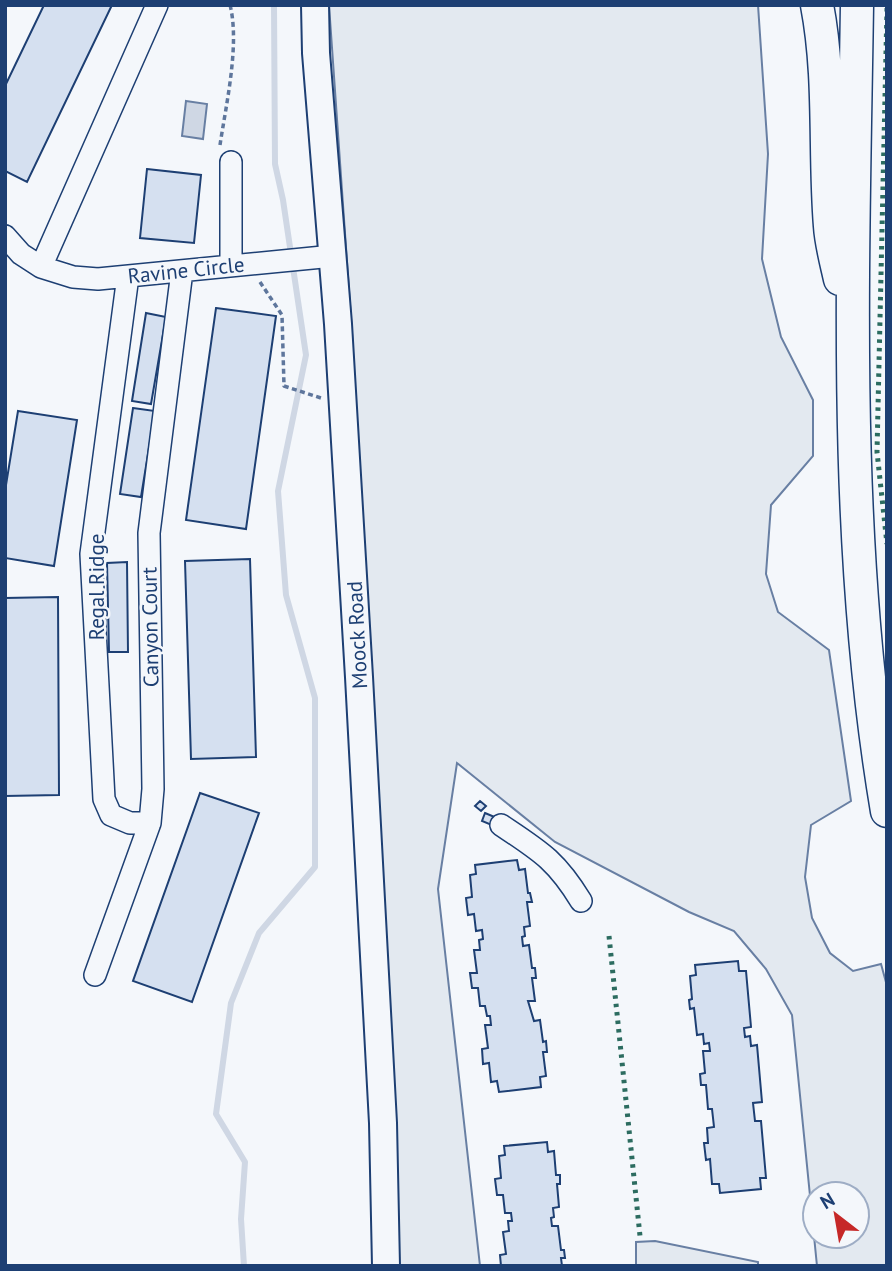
<svg xmlns="http://www.w3.org/2000/svg" width="892" height="1271" font-family="'PT Sans',sans-serif">
<rect width="100%" height="100%" fill="#f4f7fb"/>
<path fill="#e3e9f0" stroke="#687fa3" stroke-width="2" fill-rule="evenodd" d="M 329,5 L 758,5 L 768,154 L 762,259 L 781,337 L 813,400 L 813,456 L 771,505 L 766,574 L 778,612 L 829,650 L 851,801 L 811,825 L 805,877 L 812,918 L 830,953 L 853,971 L 881,964 L 887,986 L 887,1266 L 817,1266 L 792,1015 L 766,969 L 734,931 L 689,912 L 555,842 L 457,763 L 438,889 L 480,1266 L 395,1266 L 377,833 L 352,333 ZM 815,1194 L 857,1194 L 857,1236 L 815,1236 Z
M 655,1241 L 758,1262 L 758,1266 L 636,1266 L 636,1242 Z"/>
<path fill="#cfd7e4" stroke="#687fa3" stroke-width="2" d="M 186,101 L 207,104 L 203,139 L 182,136 Z"/>
<g fill="none" stroke-linecap="round" stroke-linejoin="round">
<path stroke="#cfd7e4" stroke-width="6" d="M 244,1266 L 241,1219 L 245,1162 L 216,1114 L 231,1003 L 259,933 L 315,867 L 315,698 L 286,595 L 278,491 L 306,355 L 283,200 L 275,164 L 274,5"/>
</g>
<path fill="#d5e0f0" stroke="#1d3f73" stroke-width="2" d="M 44,5 L 112,5 L 27,182 L 5,171 L 5,86 Z
M 147,169 L 201,175 L 194,243 L 140,238 Z
M 216,308 L 276,316 L 246,529 L 186,520 Z
M 146,313 L 166,317 L 151,404 L 132,401 Z
M 133,408 L 155,411 L 141,497 L 120,494 Z
M 18,411 L 77,420 L 54,566 L 5,558 L 5,491 Z
M 250,559 L 256,757 L 191,759 L 185,561 Z
M 127,562 L 128,652 L 109,652 L 107,563 Z
M 58,597 L 59,795 L 5,796 L 5,598 Z
M 200,793 L 259,813 L 192,1002 L 133,981 Z
M 480,801 L 486,806 L 481,811 L 475,806 Z
M 485,813 L 497,818 L 494,826 L 482,821 Z
M 517,860 L 519,870 L 525,869 L 528,893 L 530,893 L 532,902 L 527,902 L 530,926 L 524,927 L 525,936 L 522,937 L 523,946 L 529,945 L 532,968 L 535,968 L 536,978 L 532,978 L 535,1001 L 528,1001 L 534,1021 L 540,1020 L 543,1042 L 546,1041 L 547,1052 L 543,1052 L 546,1076 L 540,1077 L 541,1087 L 499,1092 L 497,1081 L 491,1082 L 489,1063 L 483,1064 L 482,1049 L 488,1048 L 485,1025 L 491,1025 L 490,1016 L 487,1016 L 485,1006 L 480,1006 L 478,988 L 472,988 L 470,973 L 477,973 L 474,950 L 480,950 L 479,940 L 483,939 L 482,930 L 476,931 L 474,914 L 468,915 L 466,898 L 472,897 L 470,875 L 476,874 L 475,865 Z
M 738,961 L 739,971 L 746,971 L 751,1027 L 744,1028 L 745,1037 L 750,1036 L 751,1046 L 757,1045 L 762,1102 L 753,1103 L 755,1121 L 761,1121 L 766,1178 L 760,1178 L 761,1189 L 720,1193 L 719,1184 L 712,1184 L 710,1159 L 706,1160 L 704,1143 L 708,1143 L 707,1128 L 714,1127 L 712,1109 L 708,1109 L 706,1085 L 701,1085 L 700,1074 L 705,1073 L 703,1051 L 710,1051 L 709,1043 L 704,1044 L 703,1034 L 697,1035 L 694,1008 L 690,1009 L 689,1000 L 692,999 L 690,976 L 696,975 L 695,965 Z
M 547,1142 L 548,1152 L 554,1151 L 556,1175 L 560,1175 L 560,1184 L 557,1184 L 559,1207 L 553,1208 L 554,1217 L 551,1218 L 552,1226 L 558,1226 L 561,1250 L 564,1250 L 565,1258 L 561,1258 L 562,1266 L 501,1266 L 500,1255 L 506,1254 L 503,1232 L 509,1231 L 508,1221 L 512,1221 L 511,1213 L 505,1213 L 503,1195 L 497,1195 L 495,1179 L 501,1178 L 499,1156 L 505,1155 L 504,1146 Z"/>
<g fill="none" stroke-linecap="round" stroke-linejoin="round">
<defs>
<path id="minor" d="M 5,236 L 21,254 L 41,267 L 157,5
M 231,265 L 231,162
M 41,267 L 73,277 L 98,279 L 333,256
M 128,276 L 91,554 L 104,799 L 111,815 L 130,823 L 150,823
M 501,825 C 540,851 556,860 581,901
M 95,975 L 150,823 L 153,789 L 149,533 L 182,271"/>
<path id="major" d="M 315,5 L 316,53 L 338,324 L 359,677 L 383,1123 L 386,1266"/>
<path id="highway" d="M 817,5 C 831,78 824,152 830,226 C 831,243 836,261 840,279
M 857,5 C 853,273 842,545 887,811"/>
</defs>
<use href="#minor" stroke="#1d3f73" stroke-width="24"/>
<use href="#major" stroke="#1d3f73" stroke-width="30"/>
<use href="#highway" stroke="#1d3f73" stroke-width="35"/>
<path stroke="#5e769c" stroke-width="3.5" stroke-dasharray="5 3.5" stroke-linecap="butt" d="M 220,145 C 226,105 240,44 230,5
M 260,282 L 282,315 L 284,386 L 321,398"/>
<use href="#minor" stroke="#f4f7fb" stroke-width="21"/>
<use href="#major" stroke="#f4f7fb" stroke-width="26"/>
<use href="#highway" stroke="#f4f7fb" stroke-width="32"/>
<path stroke="#2c6c60" stroke-width="5" stroke-dasharray="3.5 5" stroke-linecap="butt" d="M 887,8 L 877,452 L 887,544
M 609,936 L 640,1236"/>
</g>
<g text-anchor="middle" dominant-baseline="central" stroke-width="5" stroke-linejoin="round" paint-order="stroke">
<g font-size="21" fill="#1d3f73" stroke="#f4f7fb">
<text transform="translate(186 270) rotate(-6)">Ravine Circle</text>
<text transform="translate(96 587) rotate(-90)">Regal Ridge</text>
<text transform="translate(150 627) rotate(-91)">Canyon Court</text>
<text transform="translate(357 635) rotate(-93)">Moock Road</text>
</g>
</g>
<rect width="892" height="1271" fill="none" stroke="#1d3f73" stroke-width="14"/>
<g transform="translate(836 1215) rotate(329)"><circle r="33" fill="#f4f7fb" stroke="#9eadc5" stroke-width="2"/>
<path d="M0-5L12 26L0 18L-12 26Z" fill="#c62828"/>
<text y="-10" font-size="19" font-weight="bold" text-anchor="middle" fill="#1d3f73">N</text>
</g>
</svg>
